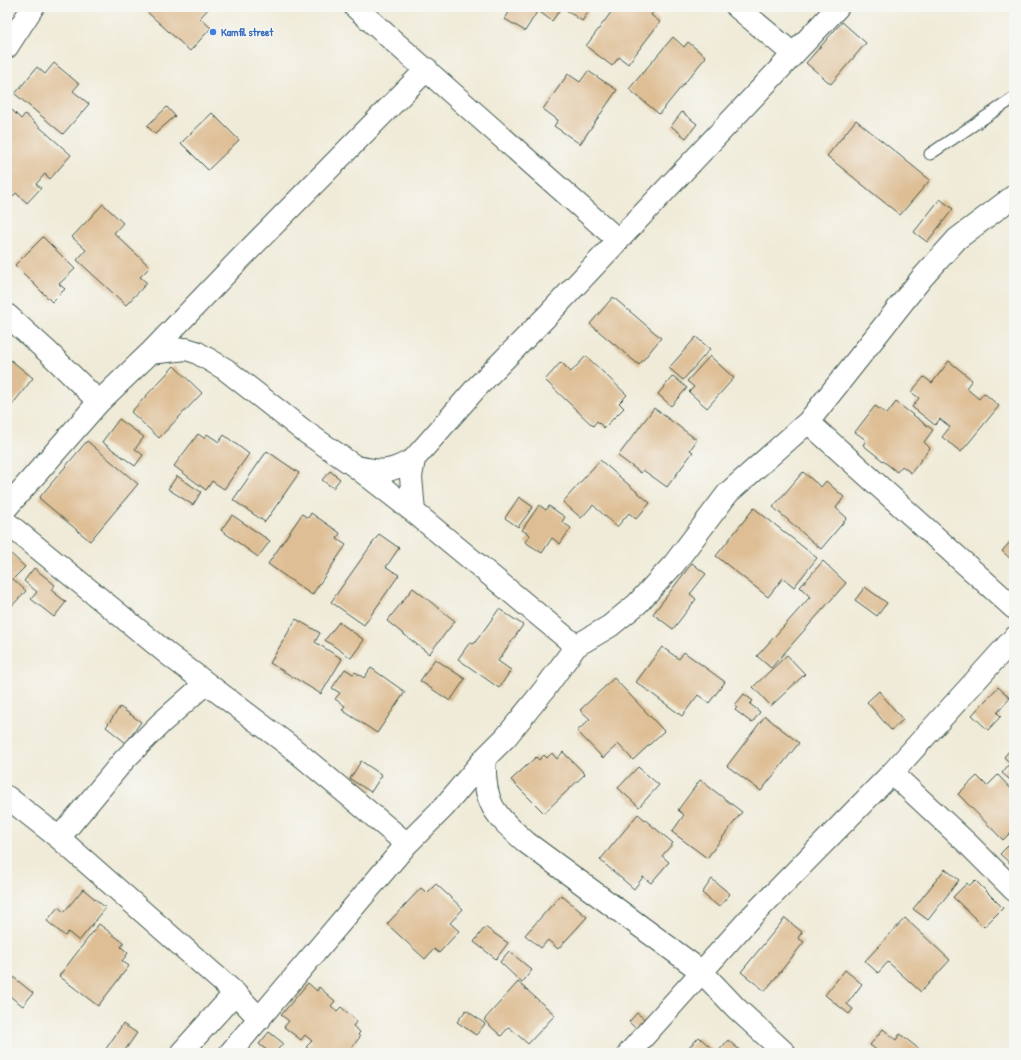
<svg xmlns="http://www.w3.org/2000/svg" width="1021" height="1060" font-family="'Patrick Hand',sans-serif">
<rect width="100%" height="100%" fill="#f6f6f2"/>
<filter id="ink" filterUnits="userSpaceOnUse"><feTurbulence type="fractalNoise" baseFrequency=".025" numOctaves="2"/><feDisplacementMap in="SourceGraphic" scale="8" xChannelSelector="R" yChannelSelector="G"/><feConvolveMatrix kernelMatrix="1 2 1 2 8 2 1 2 1" color-interpolation-filters="sRGB"/></filter>
<filter id="wash" filterUnits="userSpaceOnUse"><feTurbulence type="fractalNoise" baseFrequency=".012" numOctaves="4" result="noise"/><feDisplacementMap in="SourceGraphic" scale="16" xChannelSelector="R" yChannelSelector="G"/><feGaussianBlur stdDeviation="0.9" result="paint"/><feColorMatrix in="noise" values="0 0 0 0 0 0 0 0 0 0 0 0 0 0 0 0 0 1.4 0 .05"/><feComposite in="paint" operator="in"/></filter>
<g filter="url(#wash)">
<rect width="100%" height="100%" fill="#f0ebd8"/>
<g id="blocks">
<path fill="#debe94" d="M 150,7 L 210,7 L 200,18 L 211,28 L 190,51 L 146,11 Z
M 512,7 L 528,7 L 537,12 L 525,31 L 505,19 Z
M 533,7 L 592,7 L 582,21 L 562,7 L 552,21 Z
M 615,7 L 655,7 L 656,8 L 651,15 L 660,22 L 628,64 L 619,57 L 612,66 L 586,46 Z
M 842,22 L 866,43 L 831,84 L 806,63 Z
M 673,37 L 684,47 L 688,42 L 706,57 L 659,114 L 629,89 Z
M 54,63 L 79,84 L 73,91 L 89,104 L 63,134 L 15,94 L 37,67 L 45,74 Z
M 588,71 L 617,90 L 580,144 L 554,126 L 558,120 L 543,109 L 568,74 L 580,82 Z
M 167,107 L 175,116 L 155,134 L 147,126 Z
M 11,109 L 21,119 L 25,114 L 71,155 L 50,179 L 45,174 L 36,184 L 41,188 L 27,203 L 16,193 L 12,197 L 7,192 L 7,113 Z
M 682,112 L 697,124 L 686,138 L 671,126 Z
M 212,113 L 239,140 L 208,170 L 181,143 Z
M 856,120 L 930,180 L 900,215 L 827,156 Z
M 940,199 L 953,209 L 927,242 L 914,232 Z
M 103,204 L 123,223 L 114,233 L 150,267 L 140,277 L 147,283 L 126,305 L 77,260 L 86,250 L 72,237 Z
M 43,237 L 75,269 L 59,284 L 65,289 L 52,302 L 15,265 Z
M 613,297 L 661,338 L 639,365 L 590,324 Z
M 696,337 L 710,349 L 683,380 L 669,368 Z
M 586,356 L 627,395 L 619,403 L 624,408 L 604,428 L 597,421 L 593,426 L 545,380 L 561,362 L 571,372 Z
M 710,356 L 734,378 L 707,408 L 689,392 L 694,387 L 687,381 Z
M 7,357 L 33,378 L 12,405 L 7,401 Z
M 949,361 L 972,380 L 966,388 L 979,399 L 984,393 L 999,406 L 961,452 L 942,437 L 950,427 L 940,419 L 935,425 L 912,407 L 919,398 L 911,392 L 924,377 L 932,383 Z
M 174,366 L 202,393 L 159,438 L 131,412 Z
M 673,376 L 687,388 L 671,406 L 658,394 Z
M 896,402 L 933,430 L 924,442 L 930,448 L 911,473 L 902,466 L 897,472 L 863,445 L 866,440 L 855,432 L 875,406 L 887,414 Z
M 654,408 L 697,440 L 690,450 L 693,452 L 667,487 L 643,470 L 641,473 L 618,456 Z
M 119,419 L 144,437 L 135,449 L 143,455 L 135,466 L 102,442 Z
M 198,434 L 204,438 L 207,434 L 219,442 L 224,435 L 249,454 L 224,489 L 212,481 L 206,490 L 174,466 Z
M 87,441 L 138,484 L 90,541 L 39,498 Z
M 267,451 L 299,473 L 265,522 L 233,500 Z
M 600,460 L 650,503 L 636,519 L 629,513 L 617,527 L 593,505 L 581,518 L 563,502 Z
M 330,471 L 340,479 L 333,488 L 322,480 Z
M 803,472 L 821,487 L 826,481 L 844,497 L 836,508 L 847,518 L 821,549 L 773,507 Z
M 177,476 L 201,492 L 193,505 L 168,489 Z
M 519,497 L 533,507 L 518,527 L 505,518 Z
M 539,505 L 546,510 L 549,506 L 565,517 L 562,522 L 571,528 L 560,544 L 552,538 L 542,553 L 525,542 L 530,535 L 522,530 Z
M 754,508 L 817,558 L 794,587 L 783,578 L 768,597 L 716,556 Z
M 311,513 L 340,533 L 337,539 L 346,545 L 312,595 L 268,564 L 302,514 L 308,518 Z
M 232,515 L 270,541 L 258,557 L 221,530 Z
M 379,534 L 399,548 L 386,567 L 399,575 L 364,625 L 331,602 Z
M 1014,538 L 1014,562 L 1002,551 Z
M 7,550 L 25,567 L 13,579 L 26,591 L 7,611 Z
M 823,561 L 846,583 L 771,668 L 757,656 L 810,597 L 800,587 Z
M 692,563 L 706,574 L 690,594 L 696,599 L 673,629 L 653,614 Z
M 34,568 L 55,585 L 51,590 L 66,602 L 54,617 L 31,599 L 37,592 L 24,581 Z
M 865,587 L 887,603 L 877,616 L 855,600 Z
M 413,588 L 455,621 L 429,654 L 387,621 Z
M 499,609 L 523,625 L 498,661 L 511,670 L 499,688 L 458,659 L 470,642 L 474,644 Z
M 296,619 L 320,633 L 315,642 L 342,659 L 321,694 L 270,663 Z
M 339,622 L 364,640 L 351,658 L 325,640 Z
M 662,647 L 679,659 L 684,652 L 725,682 L 709,703 L 698,695 L 682,716 L 636,682 Z
M 787,655 L 805,674 L 771,706 L 753,687 Z
M 435,659 L 465,679 L 450,701 L 420,681 Z
M 371,668 L 405,692 L 377,733 L 342,710 L 345,706 L 335,699 L 340,693 L 332,688 L 345,669 L 353,674 L 355,672 L 364,678 Z
M 614,678 L 664,731 L 633,760 L 618,744 L 603,758 L 577,731 L 590,719 L 580,710 Z
M 998,687 L 1010,698 L 997,713 L 1001,716 L 988,730 L 972,715 Z
M 879,691 L 903,720 L 891,730 L 867,702 Z
M 744,694 L 753,701 L 750,704 L 760,712 L 752,723 L 735,710 L 737,707 L 735,705 Z
M 120,707 L 141,722 L 126,743 L 106,727 Z
M 765,716 L 799,743 L 761,791 L 727,766 Z
M 1014,745 L 1014,783 L 1002,773 L 1010,763 L 1004,757 Z
M 563,752 L 585,774 L 544,813 L 511,780 L 536,757 L 539,760 L 544,755 L 547,758 L 552,753 L 557,759 Z
M 361,761 L 382,775 L 371,792 L 350,779 Z
M 638,767 L 659,785 L 639,807 L 618,788 Z
M 998,775 L 1014,792 L 1014,829 L 1003,840 L 958,794 L 977,776 L 987,786 Z
M 700,780 L 742,812 L 707,858 L 672,832 L 684,815 L 678,810 Z
M 638,814 L 673,843 L 662,856 L 669,862 L 651,883 L 643,877 L 634,889 L 600,860 Z
M 1014,840 L 1014,867 L 1000,854 Z
M 945,869 L 959,880 L 928,920 L 913,909 Z
M 712,879 L 730,894 L 719,907 L 702,893 Z
M 975,880 L 1003,908 L 984,927 L 953,897 L 967,883 L 969,886 Z
M 436,884 L 463,909 L 450,923 L 459,931 L 439,953 L 434,949 L 425,959 L 387,924 L 421,888 L 427,893 Z
M 83,889 L 106,908 L 79,941 L 68,932 L 65,936 L 47,921 L 58,907 L 64,912 Z
M 561,895 L 587,917 L 558,949 L 548,940 L 541,948 L 525,935 Z
M 785,918 L 802,932 L 798,938 L 804,942 L 765,991 L 741,972 Z
M 905,918 L 950,960 L 921,992 L 888,962 L 878,973 L 865,961 Z
M 99,924 L 124,943 L 121,947 L 128,953 L 122,961 L 129,966 L 98,1006 L 59,976 Z
M 485,927 L 508,943 L 496,959 L 474,942 Z
M 509,951 L 532,970 L 522,983 L 500,962 Z
M 845,970 L 862,984 L 847,1004 L 853,1009 L 849,1014 L 825,995 Z
M 7,972 L 33,993 L 23,1006 L 7,994 Z
M 518,982 L 555,1015 L 528,1044 L 509,1027 L 501,1036 L 484,1020 Z
M 308,983 L 317,991 L 319,987 L 335,1001 L 331,1006 L 337,1011 L 341,1007 L 357,1021 L 353,1026 L 360,1032 L 358,1035 L 360,1037 L 347,1053 L 313,1053 L 306,1047 L 312,1041 L 305,1035 L 301,1040 L 284,1027 L 289,1021 L 281,1015 Z
M 466,1010 L 485,1024 L 476,1035 L 457,1022 Z
M 637,1013 L 651,1024 L 642,1034 L 629,1022 Z
M 123,1024 L 137,1033 L 123,1053 L 103,1053 Z
M 883,1029 L 896,1040 L 900,1034 L 924,1053 L 880,1053 L 870,1045 Z
M 269,1032 L 283,1043 L 275,1053 L 270,1053 L 259,1044 Z
M 699,1037 L 717,1053 L 728,1040 L 743,1053 L 684,1053 Z"/>
</g>
</g>
<g filter="url(#ink)">
<use href="#blocks" fill-opacity="0" stroke="#3e574d" stroke-width="1"/>
<g fill="none" stroke-linecap="round" stroke-linejoin="round">
<defs>
<path id="lane" d="M 930,154 L 1014,98"/>
<path id="street" d="M 355,7 L 618,240
M 737,7 L 793,54
M 7,47 L 33,7
M 7,315 L 49,353 L 99,402
M 150,353 L 186,349 L 196,352 L 225,369 L 304,431 L 356,467 L 414,512 L 576,646
M 808,422 L 1014,608
M 357,467 C 381,473 392,472 414,459
M 7,507 L 99,402 L 150,353 L 238,261 L 427,69
M 414,512 L 411,477 L 414,459 L 477,387 L 545,318 L 838,7
M 7,523 L 169,655 L 291,747 L 407,844
M 485,758 C 483,804 494,814 527,843 L 701,971 L 736,1008 L 785,1053
M 892,773 L 968,844 L 1014,890
M 7,797 L 59,838 L 235,993 L 260,1019
M 59,838 L 124,760 L 161,723 L 206,683
M 181,1053 L 235,993
M 230,1053 L 407,844 L 444,807 L 485,758 L 506,737 L 544,690 L 576,646 L 610,626 L 637,604 L 674,564 L 728,493 L 808,422 L 921,279 L 957,239 L 1014,196
M 629,1053 L 750,918 L 892,773 L 1014,638"/>
</defs>
<use href="#lane" stroke="#3e574d" stroke-width="13"/>
<use href="#street" stroke="#3e574d" stroke-width="24"/>
<use href="#lane" stroke="#fff" stroke-width="11"/>
<use href="#street" stroke="#fff" stroke-width="22"/>
</g>
</g>
<circle fill="#3f7fe0" stroke="#f6f6f2" stroke-width="1.5" cx="213" cy="32" r="4"/>
<g text-anchor="middle" dominant-baseline="central" stroke-width="3" stroke-linejoin="round" paint-order="stroke">
<g font-size="11" font-weight="bold" fill="#366cbe" stroke="#f6f6f2" text-anchor="start">
<text x="221" y="32">Kamfil street</text>
</g>
</g>
<rect width="1021" height="1060" fill="none" stroke="#f6f6f2" stroke-width="24"/>
</svg>
